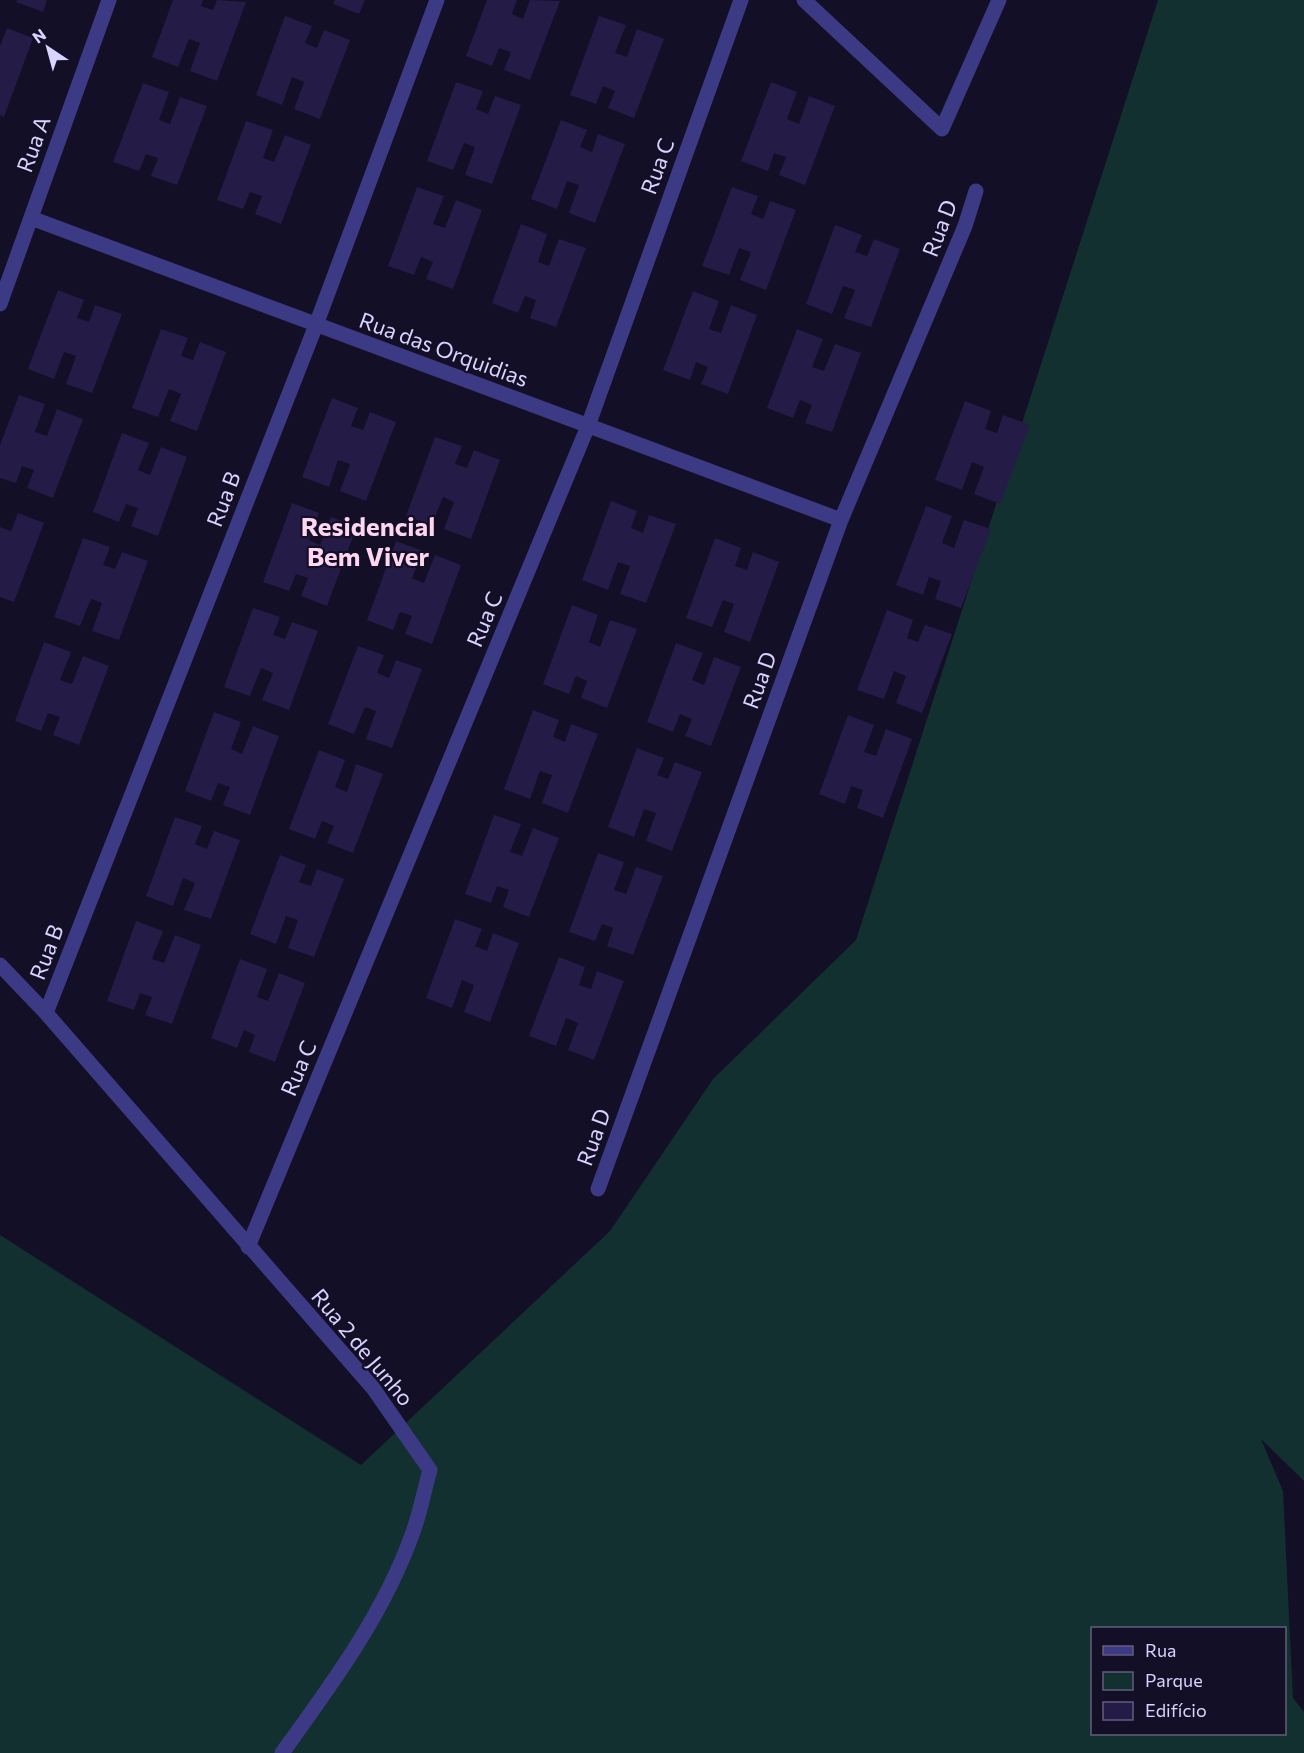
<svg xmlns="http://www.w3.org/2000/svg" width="1304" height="1753" font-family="Commissioner,sans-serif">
<rect width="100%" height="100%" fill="#130f26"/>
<path fill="#12302f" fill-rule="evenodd" d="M 1158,0 L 1304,0 L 1304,1481 L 1261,1439 L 1283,1491 L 1293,1698 L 1304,1712 L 1304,1753 L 0,1753 L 0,1235 L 361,1465 L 610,1231 L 713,1079 L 856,940 ZM 1092,1628 L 1284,1628 L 1284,1734 L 1092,1734 Z"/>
<path fill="#241b47" d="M 17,0 L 47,0 L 43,12 L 16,2 Z
M 173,0 L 203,0 L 201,6 L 213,10 L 217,0 L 246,2 L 217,81 L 190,71 L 200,43 L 189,39 L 178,67 L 152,57 Z
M 335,0 L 365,0 L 359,14 L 333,4 Z
M 487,0 L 517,0 L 512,14 L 523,19 L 530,0 L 560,1 L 530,80 L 504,70 L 511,52 L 499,48 L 492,66 L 466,56 Z
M 285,16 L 312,26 L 305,43 L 317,48 L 324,30 L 350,40 L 320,119 L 294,109 L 304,82 L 292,77 L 282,105 L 256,95 Z
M 599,16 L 626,25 L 615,53 L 627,57 L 637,29 L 664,39 L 634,118 L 608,108 L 615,91 L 603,86 L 596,104 L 570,95 Z
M 7,28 L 33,38 L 4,117 L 0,115 L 0,46 Z
M 456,82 L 483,91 L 476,109 L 488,114 L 495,96 L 521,105 L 492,184 L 465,175 L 475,147 L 464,143 L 453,170 L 427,161 Z
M 771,82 L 797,92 L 787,119 L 799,124 L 809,96 L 835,106 L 805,185 L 779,175 L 786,157 L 774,153 L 768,171 L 741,161 Z
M 143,83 L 169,92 L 159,120 L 170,124 L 180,97 L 207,106 L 177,185 L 151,176 L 158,158 L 146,154 L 139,171 L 113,162 Z
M 561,120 L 587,130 L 580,147 L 592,152 L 598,134 L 625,144 L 595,223 L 569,213 L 579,185 L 567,181 L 557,209 L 531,199 Z
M 246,121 L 273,130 L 263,158 L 274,162 L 285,135 L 311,145 L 281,224 L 255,214 L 262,196 L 250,192 L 243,209 L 217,200 Z
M 417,187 L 444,196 L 433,224 L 445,228 L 456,200 L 482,210 L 453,289 L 426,279 L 433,262 L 421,257 L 414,275 L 388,266 Z
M 732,187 L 758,196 L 751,214 L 763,219 L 770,201 L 796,210 L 766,290 L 740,280 L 751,252 L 739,248 L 729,275 L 702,266 Z
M 521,224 L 547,234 L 538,262 L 549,266 L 559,239 L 586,248 L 556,327 L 530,318 L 536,300 L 525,296 L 518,313 L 492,303 Z
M 835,225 L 862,235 L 855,252 L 867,256 L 874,239 L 900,249 L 871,327 L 844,318 L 855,290 L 843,286 L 832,314 L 806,304 Z
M 58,290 L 84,300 L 77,318 L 89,322 L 95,305 L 122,314 L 92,393 L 66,384 L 76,356 L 64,352 L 54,379 L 28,369 Z
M 693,291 L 719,301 L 709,329 L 721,333 L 731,305 L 757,315 L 728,394 L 701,384 L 708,367 L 696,362 L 690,380 L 663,370 Z
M 161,329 L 188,338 L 181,356 L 193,360 L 200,342 L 226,352 L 197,431 L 170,421 L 181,394 L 169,389 L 158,417 L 132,408 Z
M 797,329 L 823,339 L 812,367 L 824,371 L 835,344 L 861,353 L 832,432 L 805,423 L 812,405 L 800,400 L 793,418 L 767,408 Z
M 19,395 L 45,404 L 35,432 L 47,436 L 57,409 L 83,419 L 53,498 L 27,488 L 34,470 L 22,466 L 16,483 L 0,478 L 0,445 Z
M 332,398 L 358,408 L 351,426 L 363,430 L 370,412 L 396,422 L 366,501 L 340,491 L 350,464 L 338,460 L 329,487 L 302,477 Z
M 965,401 L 991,411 L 985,429 L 997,433 L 1003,415 L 1030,425 L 1000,504 L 974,494 L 984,467 L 972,462 L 962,490 L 935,480 Z
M 122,433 L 149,443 L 138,470 L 150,475 L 161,447 L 187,457 L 158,536 L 131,526 L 138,508 L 126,504 L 119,522 L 93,512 Z
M 435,437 L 462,446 L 455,464 L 467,468 L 474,450 L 500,460 L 471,539 L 444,529 L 454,502 L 443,497 L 432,525 L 406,516 Z
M 611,501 L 637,511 L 631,528 L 643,533 L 649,515 L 676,524 L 646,603 L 620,594 L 630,566 L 618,562 L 608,590 L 582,580 Z
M 292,503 L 319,513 L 309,540 L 320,545 L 331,517 L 357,526 L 327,606 L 301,596 L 308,578 L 296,574 L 289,591 L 263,582 Z
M 926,506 L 952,516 L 942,543 L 954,548 L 964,520 L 991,529 L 961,608 L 935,599 L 941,581 L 929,577 L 923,595 L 896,585 Z
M 18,513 L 44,523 L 14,602 L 0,597 L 0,527 L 11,531 Z
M 83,538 L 110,547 L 103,565 L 115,569 L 122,552 L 148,561 L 119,640 L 92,631 L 102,603 L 91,599 L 80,626 L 54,617 Z
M 715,538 L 741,548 L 735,566 L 747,570 L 753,552 L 779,562 L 750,642 L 724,632 L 734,604 L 723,600 L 712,627 L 686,618 Z
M 396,541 L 423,551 L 412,578 L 424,583 L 435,555 L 461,565 L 432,644 L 405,634 L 412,616 L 400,612 L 393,630 L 367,620 Z
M 572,605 L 598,615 L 589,642 L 600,647 L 610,620 L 637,629 L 607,708 L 581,698 L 587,681 L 576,676 L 569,694 L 543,684 Z
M 253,608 L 280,617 L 273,635 L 285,639 L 292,622 L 318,631 L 289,710 L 262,700 L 273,673 L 261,668 L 250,696 L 224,687 Z
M 887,610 L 913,620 L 907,638 L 918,642 L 925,625 L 952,634 L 922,713 L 896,703 L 906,676 L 894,671 L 884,699 L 857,690 Z
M 44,642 L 71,652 L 60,680 L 72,684 L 83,656 L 109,666 L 79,745 L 53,735 L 60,717 L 48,713 L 41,731 L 15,721 Z
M 676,643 L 703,653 L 692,680 L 704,685 L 714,657 L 741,667 L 711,746 L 685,736 L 692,719 L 680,714 L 673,732 L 647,722 Z
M 358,646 L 384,655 L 377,673 L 389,678 L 396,660 L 422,669 L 392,748 L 366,739 L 376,711 L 365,707 L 354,734 L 328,724 Z
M 533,710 L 559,720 L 553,737 L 565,742 L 571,724 L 598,734 L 568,813 L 542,803 L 552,775 L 540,771 L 530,799 L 504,789 Z
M 214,712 L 241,722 L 231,749 L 242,754 L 253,726 L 279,736 L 250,815 L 223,805 L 230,787 L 218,783 L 211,801 L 185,791 Z
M 848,715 L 874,725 L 864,752 L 876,756 L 886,729 L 912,739 L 883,818 L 857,808 L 863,790 L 851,786 L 845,804 L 819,794 Z
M 637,748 L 664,758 L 657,775 L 668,779 L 675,762 L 702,772 L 672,851 L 646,841 L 656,813 L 644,809 L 634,837 L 608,827 Z
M 319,750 L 345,760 L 335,787 L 347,792 L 356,764 L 383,774 L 353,853 L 327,843 L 334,826 L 322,821 L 315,839 L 289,829 Z
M 494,815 L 521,824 L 510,852 L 522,856 L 533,828 L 559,838 L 529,917 L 503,907 L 509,890 L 497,886 L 491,903 L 465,894 Z
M 175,817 L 202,826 L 195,844 L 207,849 L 214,831 L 240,840 L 211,919 L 184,910 L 195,883 L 183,878 L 173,906 L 146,896 Z
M 598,853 L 624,862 L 614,890 L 626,894 L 636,867 L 663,876 L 633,955 L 607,946 L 613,928 L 602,924 L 595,941 L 569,932 Z
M 280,855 L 306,865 L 299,882 L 311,886 L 317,869 L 344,879 L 314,957 L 288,948 L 298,920 L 286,916 L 276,944 L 250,934 Z
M 455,919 L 482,929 L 475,946 L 487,951 L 493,933 L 519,943 L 490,1022 L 464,1012 L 474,985 L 462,980 L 452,1008 L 426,998 Z
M 136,921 L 163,931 L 152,959 L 164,963 L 175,935 L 201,945 L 172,1024 L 145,1015 L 152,997 L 140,993 L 134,1010 L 107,1001 Z
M 559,957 L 585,967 L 579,985 L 591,989 L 597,971 L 624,981 L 594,1060 L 568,1050 L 578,1023 L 566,1018 L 556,1046 L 529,1036 Z
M 240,959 L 267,969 L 257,997 L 268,1001 L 279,973 L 305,983 L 275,1062 L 249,1052 L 255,1035 L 244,1030 L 237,1048 L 211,1038 Z"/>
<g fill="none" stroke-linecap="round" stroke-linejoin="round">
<path stroke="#3d3a85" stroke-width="15" d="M 804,0 L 942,129 L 999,0
M 31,218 L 841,520
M 0,304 L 109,0
M 0,965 L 46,1013 L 373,1388 L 430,1470 C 424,1491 420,1513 413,1532 C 384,1614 332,1684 282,1753
M 46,1013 L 316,325 L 437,0
M 598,1189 L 841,520 L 965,226 L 976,191
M 248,1247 L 588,426 L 741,0"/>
</g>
<g text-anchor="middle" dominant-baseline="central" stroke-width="4.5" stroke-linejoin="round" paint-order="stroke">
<g font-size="22" fill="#d9d4ff" stroke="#130f26">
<text transform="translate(33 144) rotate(-70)">Rua A</text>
<text transform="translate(657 166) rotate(-70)">Rua C</text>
<text transform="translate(939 228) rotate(-69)">Rua D</text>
<text transform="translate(444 349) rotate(20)">Rua das Orquidias</text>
<text transform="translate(223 499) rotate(-69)">Rua B</text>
<text transform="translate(484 619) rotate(-67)">Rua C</text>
<text transform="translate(759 680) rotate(-70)">Rua D</text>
<text transform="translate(46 952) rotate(-69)">Rua B</text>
<text transform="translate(298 1068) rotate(-67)">Rua C</text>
<text transform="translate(593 1137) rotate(-70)">Rua D</text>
<text transform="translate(363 1347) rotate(50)">Rua 2 de Junho</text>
</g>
<g font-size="26" font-weight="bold" fill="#ffd6f0" stroke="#130f26">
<text x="368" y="525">Residencial<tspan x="368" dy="30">Bem Viver</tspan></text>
</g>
</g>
<rect x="1091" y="1627" width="195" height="108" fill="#130f26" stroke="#625e7d" stroke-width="1.5"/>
<rect x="1103" y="1646" width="30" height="9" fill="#3d3a85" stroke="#625e7d" stroke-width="1.5"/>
<text x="1145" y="1657" font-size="18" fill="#d9d4ff">Rua</text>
<rect x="1103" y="1672" width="30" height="18" fill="#12302f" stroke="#625e7d" stroke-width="1.5"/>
<text x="1145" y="1687" font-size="18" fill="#d9d4ff">Parque</text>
<rect x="1103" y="1702" width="30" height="18" fill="#241b47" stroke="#625e7d" stroke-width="1.5"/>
<text x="1145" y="1717" font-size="18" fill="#d9d4ff">Edifício</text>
<g transform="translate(48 48) rotate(324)" stroke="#130f26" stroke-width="4.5" paint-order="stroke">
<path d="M0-4.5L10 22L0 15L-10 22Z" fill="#d9d4ff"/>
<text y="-9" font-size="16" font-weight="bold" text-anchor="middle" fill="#d9d4ff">N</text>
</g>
</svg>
